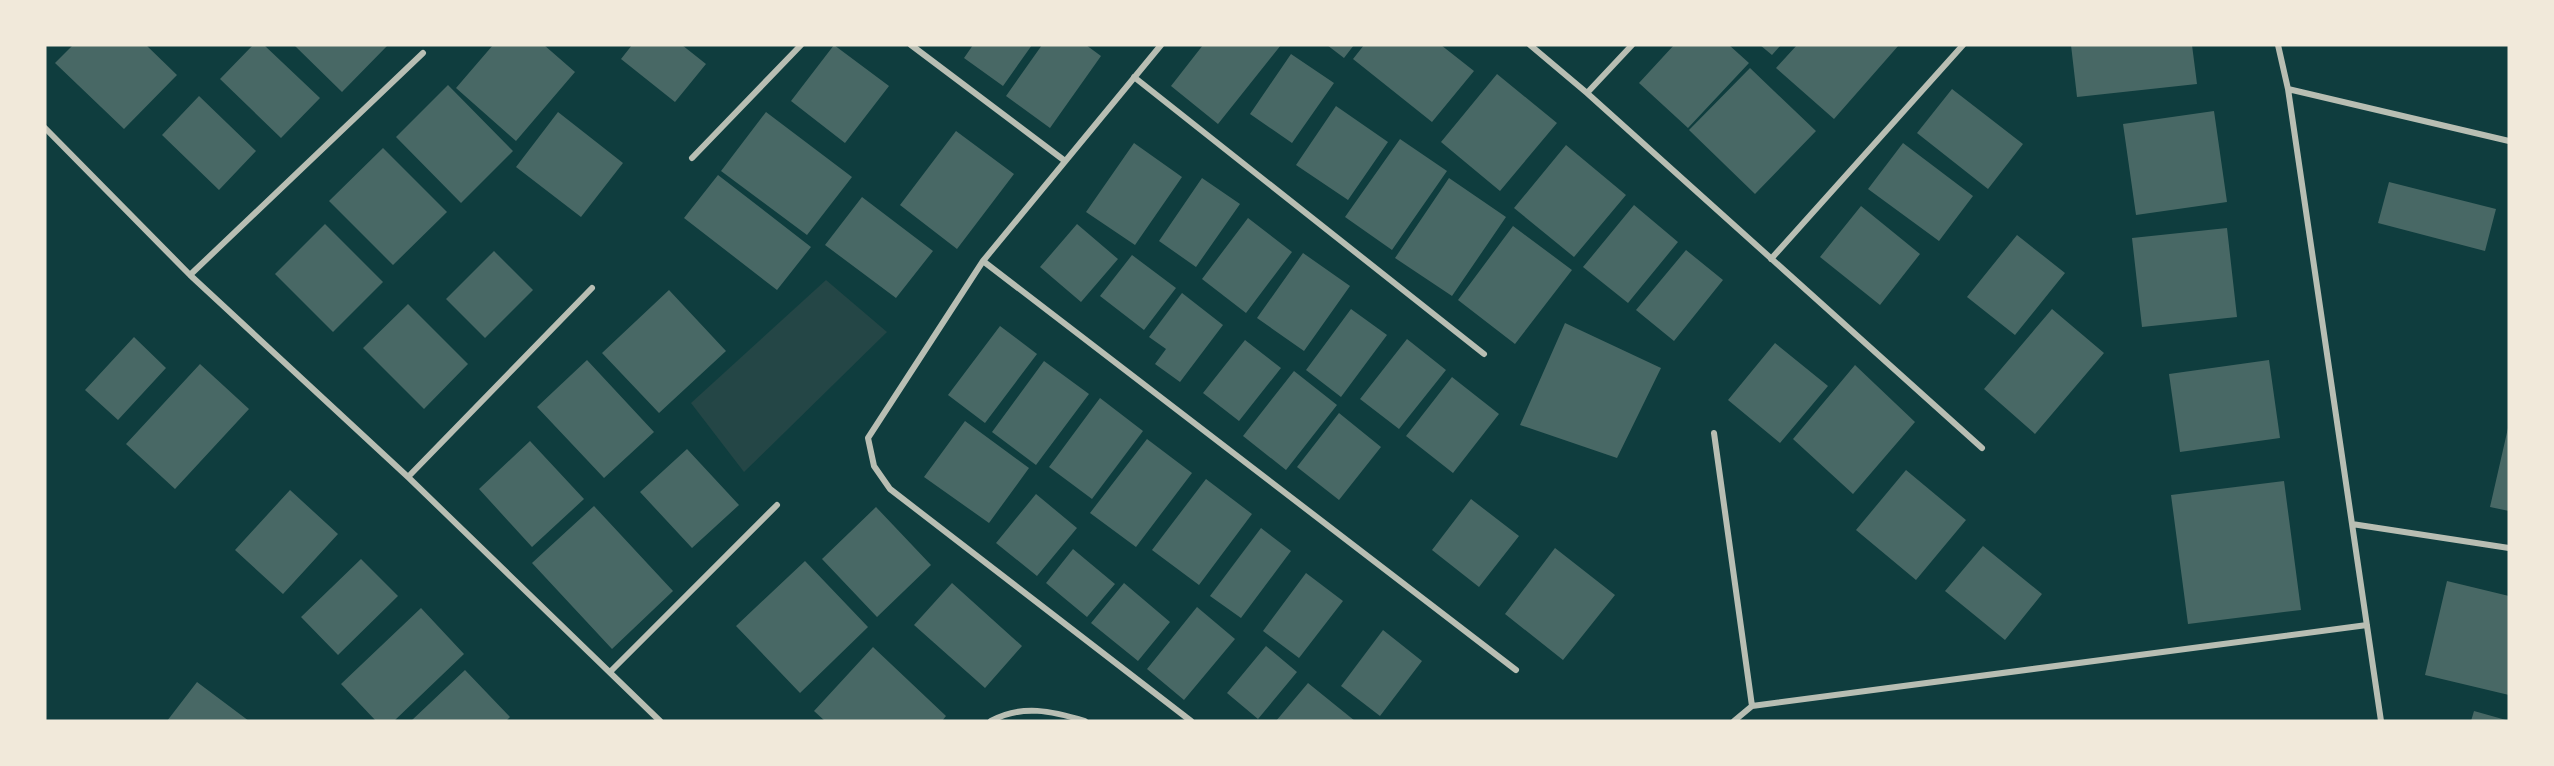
<svg xmlns="http://www.w3.org/2000/svg" width="2554" height="766" font-family="Lato,sans-serif">
<rect width="100%" height="100%" fill="#0f3d3e"/>
<path fill="#244646" d="M 826,280 L 887,332 L 744,472 L 691,403 Z"/>
<path fill="#486865" d="M 73,45 L 146,45 L 177,75 L 124,129 L 55,63 Z
M 253,45 L 264,45 L 320,98 L 281,138 L 220,79 Z
M 294,45 L 388,45 L 342,92 Z
M 493,45 L 544,45 L 575,72 L 516,141 L 456,88 Z
M 632,45 L 682,45 L 706,64 L 675,102 L 621,59 Z
M 834,45 L 889,86 L 845,143 L 791,101 Z
M 973,45 L 1032,45 L 1003,86 L 964,58 Z
M 1042,45 L 1086,45 L 1101,56 L 1050,128 L 1006,96 Z
M 1203,45 L 1281,45 L 1218,124 L 1171,86 Z
M 1327,45 L 1354,45 L 1344,58 Z
M 1364,45 L 1441,45 L 1474,71 L 1432,122 L 1353,59 Z
M 1674,45 L 1729,45 L 1749,63 L 1688,128 L 1639,83 Z
M 1760,45 L 1781,45 L 1772,55 Z
M 1797,45 L 1899,45 L 1834,119 L 1776,68 Z
M 2071,45 L 2192,45 L 2197,84 L 2077,97 Z
M 1291,54 L 1334,83 L 1292,143 L 1250,114 Z
M 1750,68 L 1816,131 L 1755,194 L 1689,130 Z
M 1497,74 L 1557,123 L 1500,191 L 1441,142 Z
M 448,85 L 513,151 L 461,203 L 396,137 Z
M 1952,89 L 2023,144 L 1988,189 L 1917,133 Z
M 199,96 L 256,151 L 219,190 L 162,135 Z
M 1336,106 L 1388,142 L 1348,200 L 1296,165 Z
M 2214,111 L 2227,202 L 2136,215 L 2123,124 Z
M 558,112 L 623,163 L 581,217 L 516,167 Z
M 766,112 L 852,177 L 807,235 L 721,171 Z
M 956,131 L 1014,174 L 957,249 L 900,205 Z
M 1400,139 L 1447,171 L 1392,250 L 1345,217 Z
M 1134,143 L 1182,177 L 1135,245 L 1086,212 Z
M 1903,143 L 1973,196 L 1939,241 L 1868,189 Z
M 1566,145 L 1626,195 L 1574,257 L 1514,208 Z
M 383,148 L 447,212 L 393,265 L 329,201 Z
M 718,175 L 811,247 L 777,290 L 684,218 Z
M 1202,178 L 1240,204 L 1196,267 L 1159,241 Z
M 1449,178 L 1506,217 L 1452,296 L 1395,258 Z
M 2389,182 L 2496,209 L 2485,251 L 2378,223 Z
M 862,197 L 933,251 L 896,298 L 825,245 Z
M 1634,205 L 1678,242 L 1628,303 L 1583,267 Z
M 1861,206 L 1920,254 L 1880,305 L 1820,257 Z
M 1248,218 L 1292,252 L 1246,313 L 1202,279 Z
M 325,224 L 383,282 L 333,332 L 275,274 Z
M 1077,224 L 1118,259 L 1081,302 L 1040,267 Z
M 1513,226 L 1572,270 L 1515,344 L 1458,300 Z
M 2227,228 L 2237,317 L 2142,327 L 2132,238 Z
M 2017,235 L 2065,273 L 2015,335 L 1967,297 Z
M 1686,250 L 1723,280 L 1674,341 L 1636,310 Z
M 494,251 L 533,290 L 485,338 L 446,299 Z
M 1303,253 L 1350,286 L 1304,351 L 1257,318 Z
M 1132,255 L 1176,288 L 1144,330 L 1100,296 Z
M 669,290 L 726,351 L 659,413 L 602,353 Z
M 1182,293 L 1223,325 L 1180,382 L 1155,364 L 1166,349 L 1149,337 Z
M 408,304 L 468,364 L 424,409 L 363,348 Z
M 1351,309 L 1387,335 L 1341,397 L 1306,370 Z
M 2052,309 L 2104,353 L 2035,434 L 1984,389 Z
M 1565,323 L 1661,368 L 1617,458 L 1520,425 Z
M 1000,326 L 1037,354 L 985,423 L 948,395 Z
M 134,337 L 166,368 L 118,420 L 85,390 Z
M 1407,339 L 1446,370 L 1399,429 L 1360,399 Z
M 1245,340 L 1281,368 L 1239,421 L 1203,393 Z
M 1775,343 L 1828,386 L 1780,443 L 1728,400 Z
M 587,360 L 654,432 L 604,478 L 537,407 Z
M 2269,360 L 2280,438 L 2180,452 L 2169,374 Z
M 1044,361 L 1089,394 L 1036,465 L 992,432 Z
M 200,364 L 249,409 L 175,489 L 126,444 Z
M 1855,365 L 1915,422 L 1853,494 L 1793,439 Z
M 1294,371 L 1337,405 L 1286,470 L 1243,436 Z
M 1452,377 L 1499,414 L 1453,473 L 1406,436 Z
M 1100,398 L 1143,431 L 1092,499 L 1049,467 Z
M 1339,413 L 1381,447 L 1339,500 L 1297,467 Z
M 965,421 L 1029,468 L 989,523 L 924,477 Z
M 2508,428 L 2509,428 L 2509,511 L 2490,507 Z
M 1147,439 L 1192,473 L 1136,547 L 1090,513 Z
M 530,441 L 584,499 L 532,547 L 479,489 Z
M 687,449 L 739,505 L 692,548 L 640,492 Z
M 1906,470 L 1966,520 L 1916,580 L 1856,530 Z
M 1206,479 L 1252,514 L 1199,585 L 1152,550 Z
M 2284,481 L 2301,610 L 2188,624 L 2171,495 Z
M 290,490 L 338,534 L 283,594 L 235,550 Z
M 1036,494 L 1077,528 L 1037,576 L 996,543 Z
M 1471,499 L 1519,536 L 1479,587 L 1432,550 Z
M 594,506 L 673,591 L 612,649 L 532,563 Z
M 876,507 L 931,565 L 877,617 L 822,559 Z
M 1261,528 L 1291,551 L 1241,618 L 1210,596 Z
M 1983,546 L 2042,594 L 2005,640 L 1945,591 Z
M 1555,548 L 1615,595 L 1563,660 L 1505,614 Z
M 1073,549 L 1115,584 L 1087,617 L 1046,583 Z
M 361,559 L 398,596 L 338,655 L 301,617 Z
M 805,561 L 868,627 L 800,693 L 736,626 Z
M 1306,573 L 1343,601 L 1299,658 L 1263,631 Z
M 2447,581 L 2509,596 L 2509,695 L 2425,675 Z
M 952,583 L 1022,646 L 985,688 L 914,625 Z
M 1124,583 L 1170,622 L 1138,661 L 1091,623 Z
M 1197,607 L 1235,639 L 1184,700 L 1147,669 Z
M 421,608 L 464,654 L 394,721 L 376,721 L 341,684 Z
M 1383,630 L 1422,661 L 1380,716 L 1341,686 Z
M 1266,646 L 1297,672 L 1258,719 L 1227,693 Z
M 873,647 L 946,716 L 942,721 L 825,721 L 814,711 Z
M 465,670 L 510,717 L 506,721 L 411,721 Z
M 197,682 L 249,721 L 167,721 Z
M 1308,683 L 1355,721 L 1276,721 Z
M 2474,711 L 2506,720 L 2506,721 L 2471,721 Z"/>
<g fill="none" stroke-linecap="round" stroke-linejoin="round">
<path stroke="#b8beb3" stroke-width="6" d="M 911,45 L 1065,161
M 1161,45 L 983,261 L 868,438 L 874,466 L 890,489 L 1191,721
M 1530,45 L 1587,93 L 1982,448
M 2278,45 L 2288,89 L 2381,721
M 1134,77 L 1484,354
M 2288,89 L 2509,141
M 1587,93 L 1632,45
M 45,128 L 190,275 L 408,477 L 660,721
M 692,158 L 801,45
M 1771,259 L 1963,45
M 983,261 L 1516,670
M 190,275 L 423,53
M 1714,433 L 1752,706 L 2367,625
M 408,477 L 592,288
M 2352,524 L 2509,548
M 610,672 L 777,505
M 991,721 C 1022,704 1052,711 1085,721
M 1734,721 L 1752,706"/>
</g>
<rect width="2554" height="766" fill="none" stroke="#f1e9da" stroke-width="93"/>
</svg>
